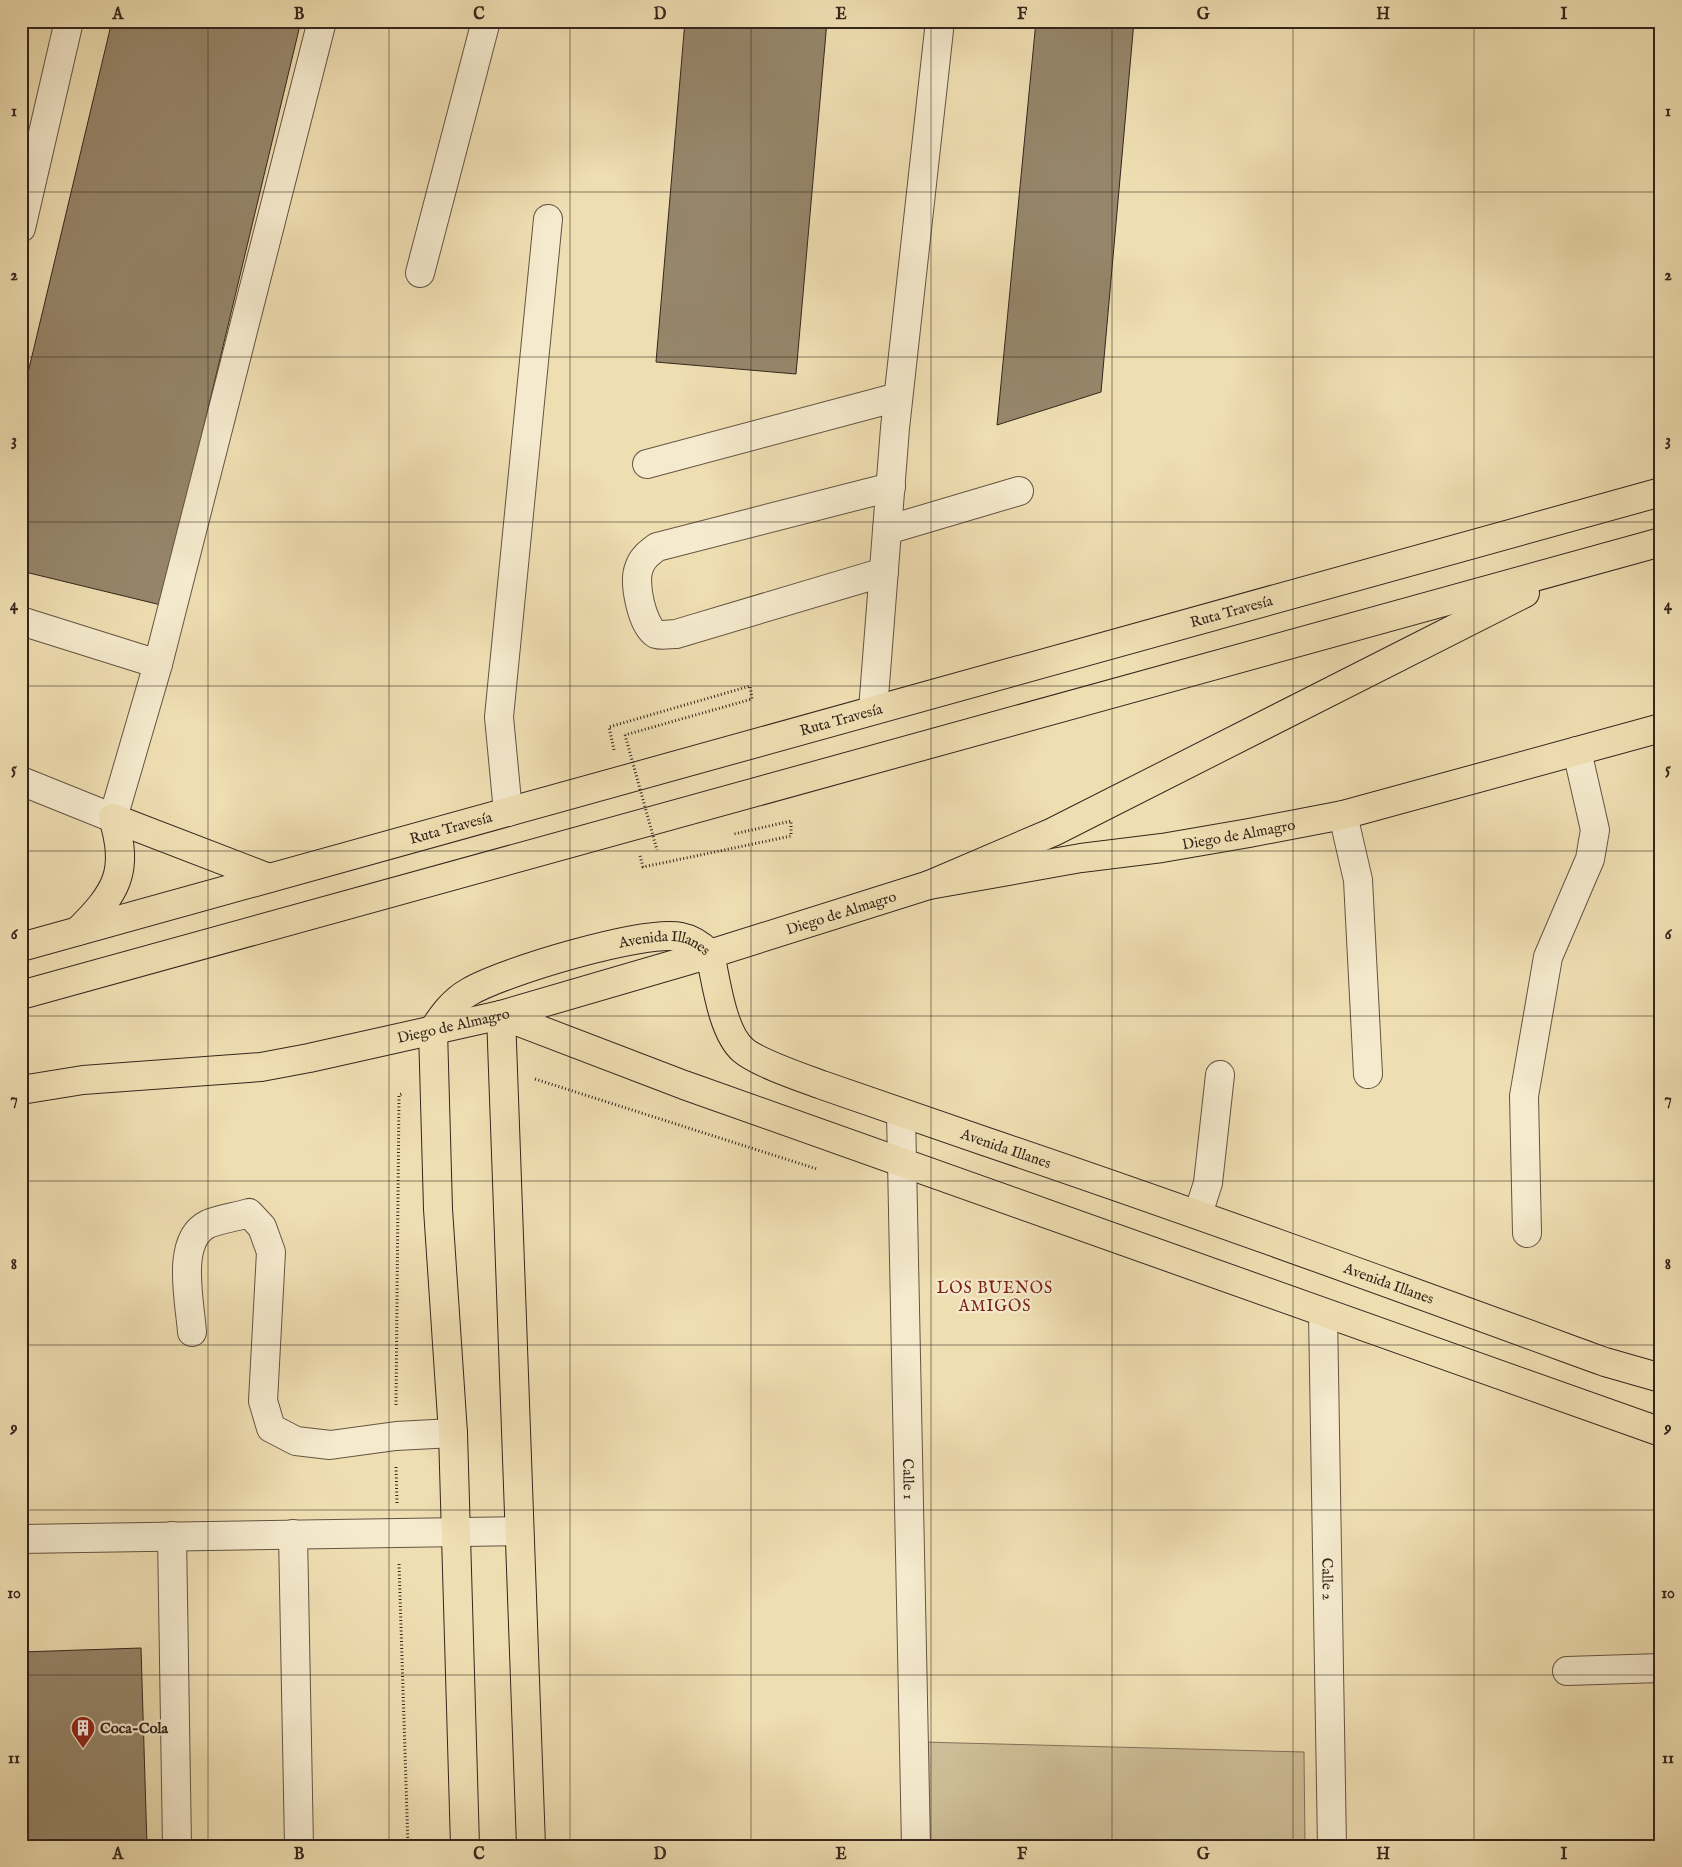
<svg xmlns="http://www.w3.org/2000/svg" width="1682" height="1867" font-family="'IM FELL English',serif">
<rect width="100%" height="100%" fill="#efdeb2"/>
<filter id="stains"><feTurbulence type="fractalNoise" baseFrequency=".004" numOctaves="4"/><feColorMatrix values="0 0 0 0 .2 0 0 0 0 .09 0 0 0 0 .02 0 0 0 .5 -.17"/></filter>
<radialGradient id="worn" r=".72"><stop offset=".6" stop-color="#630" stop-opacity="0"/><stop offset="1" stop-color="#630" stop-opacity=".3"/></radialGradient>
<path fill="#cfbf99" stroke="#82725b" d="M 922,1742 L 1304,1752 L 1305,1846 L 925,1846 Z"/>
<path fill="#96866a" stroke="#35261d" d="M 112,21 L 301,21 L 161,605 L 21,571 L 21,402 Z
M 685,21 L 827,21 L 796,374 L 656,362 Z
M 1036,21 L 1134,21 L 1101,392 L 997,425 Z
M 141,1648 L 147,1846 L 21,1846 L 21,1652 Z"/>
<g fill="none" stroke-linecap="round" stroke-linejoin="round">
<defs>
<g id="minor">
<path d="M 21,228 L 69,21"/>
<path d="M 420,273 L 486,21"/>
<path d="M 647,464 L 898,397"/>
<path d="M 887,530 L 1019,491"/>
<path d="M 884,572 L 676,634 C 670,634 662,636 656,634 C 642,626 633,582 639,568 C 642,558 649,553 657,547 L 891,487"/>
<path d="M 21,621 L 158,664"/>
<path d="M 873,710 L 895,428 L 940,21"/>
<path d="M 21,781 L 113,818 L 158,664 L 322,21"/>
<path d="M 508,812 L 499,717 L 548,219"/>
<path d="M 1343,815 L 1358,880 L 1368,1074"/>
<path id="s1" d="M 901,1113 L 916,1846"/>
<path d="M 1198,1214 L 1208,1183 L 1220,1075"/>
<path d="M 1527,1233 L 1524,1096 L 1548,957 L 1590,859 L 1595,830 L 1577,751"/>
<path id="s2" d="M 1323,1313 L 1332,1846"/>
<path d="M 192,1332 C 190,1302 175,1240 208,1224 C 220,1219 236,1217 249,1213 L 262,1227 L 271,1252 L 263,1401 L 271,1428 L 296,1441 L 330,1445 L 396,1436 L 453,1433"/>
<path d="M 293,1534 L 299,1846"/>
<path d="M 172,1536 L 177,1846"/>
<path d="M 21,1539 L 519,1531"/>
<path d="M 1567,1671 L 1661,1668"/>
</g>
<g id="major">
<path d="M 501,1015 L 684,1085 L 1661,1432"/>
<path d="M 501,1015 L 531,1846"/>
<path id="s3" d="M 433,1030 C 443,1015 453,1001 469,992 C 502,972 645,929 681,937 C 692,939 702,946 710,954 C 716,980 722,1032 743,1050 C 756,1062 803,1078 822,1085 C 877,1104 932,1123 987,1142 C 1194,1212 1399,1287 1605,1362 L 1661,1378"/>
<path d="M 433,1030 L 438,1209 L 453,1433 L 465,1846"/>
<path id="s4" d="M 21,1090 L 83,1080 L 261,1067 L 309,1058 L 501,1015 L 710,954 L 929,885 L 1081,858 L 1162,848 L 1249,833 L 1343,815 L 1661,728"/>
</g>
<g id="highway">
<path d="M 113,818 L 269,878"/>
<path d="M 929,885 L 1053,832 L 1525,593"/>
<path d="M 78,931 C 116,893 130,872 113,818"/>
<path id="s5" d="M 21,947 L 1661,492"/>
<path d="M 21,995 L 1661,542"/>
</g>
</defs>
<use href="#minor" stroke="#645442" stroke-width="30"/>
<use href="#major" stroke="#35261d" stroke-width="30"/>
<use href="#highway" stroke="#35261d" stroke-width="30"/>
<path stroke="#35261d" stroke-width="3" stroke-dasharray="1 2.5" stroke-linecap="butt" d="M 614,750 L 609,727 L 750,686 L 752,699 L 625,735
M 640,856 L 643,867 L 791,836 L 791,821 L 734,834
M 535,1079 L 817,1169
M 396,1405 L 399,1095 L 402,1094
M 396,1467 L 397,1503
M 399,1564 L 408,1846"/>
<use href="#minor" stroke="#f5eacd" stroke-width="28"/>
<use href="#major" stroke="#efdeb2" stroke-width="28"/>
<use href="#highway" stroke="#efdeb2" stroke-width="28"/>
<path stroke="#35261d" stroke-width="3" stroke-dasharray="1 2.5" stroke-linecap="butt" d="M 625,735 L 657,850"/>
</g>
<path fill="none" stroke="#35261d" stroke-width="1" stroke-opacity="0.55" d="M 208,21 L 208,1846M 389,21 L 389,1846M 570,21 L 570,1846M 751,21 L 751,1846M 931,21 L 931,1846M 1112,21 L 1112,1846M 1293,21 L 1293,1846M 1474,21 L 1474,1846M 21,192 L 1661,192M 21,357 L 1661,357M 21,522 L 1661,522M 21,686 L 1661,686M 21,851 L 1661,851M 21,1016 L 1661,1016M 21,1181 L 1661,1181M 21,1345 L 1661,1345M 21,1510 L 1661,1510M 21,1675 L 1661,1675"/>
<defs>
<symbol id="building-pin" viewBox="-11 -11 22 30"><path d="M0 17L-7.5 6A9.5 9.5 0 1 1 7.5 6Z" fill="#8f2418" stroke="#f5eacd"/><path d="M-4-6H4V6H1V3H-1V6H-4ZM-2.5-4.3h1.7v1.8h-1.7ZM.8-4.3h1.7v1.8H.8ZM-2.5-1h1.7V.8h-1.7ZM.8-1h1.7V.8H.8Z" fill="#fff"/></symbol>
</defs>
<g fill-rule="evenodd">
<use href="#building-pin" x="69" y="1714" width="28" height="38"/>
</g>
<g text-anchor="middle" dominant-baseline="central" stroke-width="4.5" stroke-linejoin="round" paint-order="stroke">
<g font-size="15" fill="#35261d" stroke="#f5eacd">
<text stroke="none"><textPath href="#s5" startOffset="1256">Ruta Travesía</textPath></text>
<text stroke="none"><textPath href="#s5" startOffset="851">Ruta Travesía</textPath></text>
<text stroke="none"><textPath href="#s5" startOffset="446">Ruta Travesía</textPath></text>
<text stroke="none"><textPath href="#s4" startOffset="1248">Diego de Almagro</textPath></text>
<text stroke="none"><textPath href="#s4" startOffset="842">Diego de Almagro</textPath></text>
<text stroke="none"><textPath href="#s3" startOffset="258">Avenida Illanes</textPath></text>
<text stroke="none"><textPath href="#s4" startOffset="438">Diego de Almagro</textPath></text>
<text stroke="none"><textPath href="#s3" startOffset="692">Avenida Illanes</textPath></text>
<text stroke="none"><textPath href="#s3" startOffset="1098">Avenida Illanes</textPath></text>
<text stroke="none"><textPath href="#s1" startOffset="366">Calle 1</textPath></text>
<text stroke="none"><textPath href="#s2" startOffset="266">Calle 2</textPath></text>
</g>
<g font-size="15" font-weight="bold" fill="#35261d" stroke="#f5eacd" text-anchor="start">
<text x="100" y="1728">Coca-Cola</text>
</g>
<g font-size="16" letter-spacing="1" fill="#7a1f14" stroke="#f5eacd">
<text x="995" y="1289">LOS BUENOS<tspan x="995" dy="18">AMIGOS</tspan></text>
</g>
</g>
<rect width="1682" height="1867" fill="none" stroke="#efdeb2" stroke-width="55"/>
<rect x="28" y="28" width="1626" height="1812" fill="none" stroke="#35261d" stroke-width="2"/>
<g font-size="16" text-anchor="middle" font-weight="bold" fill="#35261d">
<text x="118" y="19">A</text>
<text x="299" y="19">B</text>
<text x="479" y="19">C</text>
<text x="660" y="19">D</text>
<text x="841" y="19">E</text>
<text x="1022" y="19">F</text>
<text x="1203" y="19">G</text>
<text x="1383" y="19">H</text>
<text x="1564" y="19">I</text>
<text x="14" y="116">1</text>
<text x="1668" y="116">1</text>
<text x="14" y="280">2</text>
<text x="1668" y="280">2</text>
<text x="14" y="445">3</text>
<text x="1668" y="445">3</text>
<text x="14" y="610">4</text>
<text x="1668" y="610">4</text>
<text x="14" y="774">5</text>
<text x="1668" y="774">5</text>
<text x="14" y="939">6</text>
<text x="1668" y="939">6</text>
<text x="14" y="1104">7</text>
<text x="1668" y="1104">7</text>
<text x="14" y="1269">8</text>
<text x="1668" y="1269">8</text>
<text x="14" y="1433">9</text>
<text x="1668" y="1433">9</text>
<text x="14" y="1598">10</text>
<text x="1668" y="1598">10</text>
<text x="14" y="1763">11</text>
<text x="1668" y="1763">11</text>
<text x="118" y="1859">A</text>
<text x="299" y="1859">B</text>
<text x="479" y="1859">C</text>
<text x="660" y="1859">D</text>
<text x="841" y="1859">E</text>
<text x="1022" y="1859">F</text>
<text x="1203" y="1859">G</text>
<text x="1383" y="1859">H</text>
<text x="1564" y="1859">I</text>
</g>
<rect width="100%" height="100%" filter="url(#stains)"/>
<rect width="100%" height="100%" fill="url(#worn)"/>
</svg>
